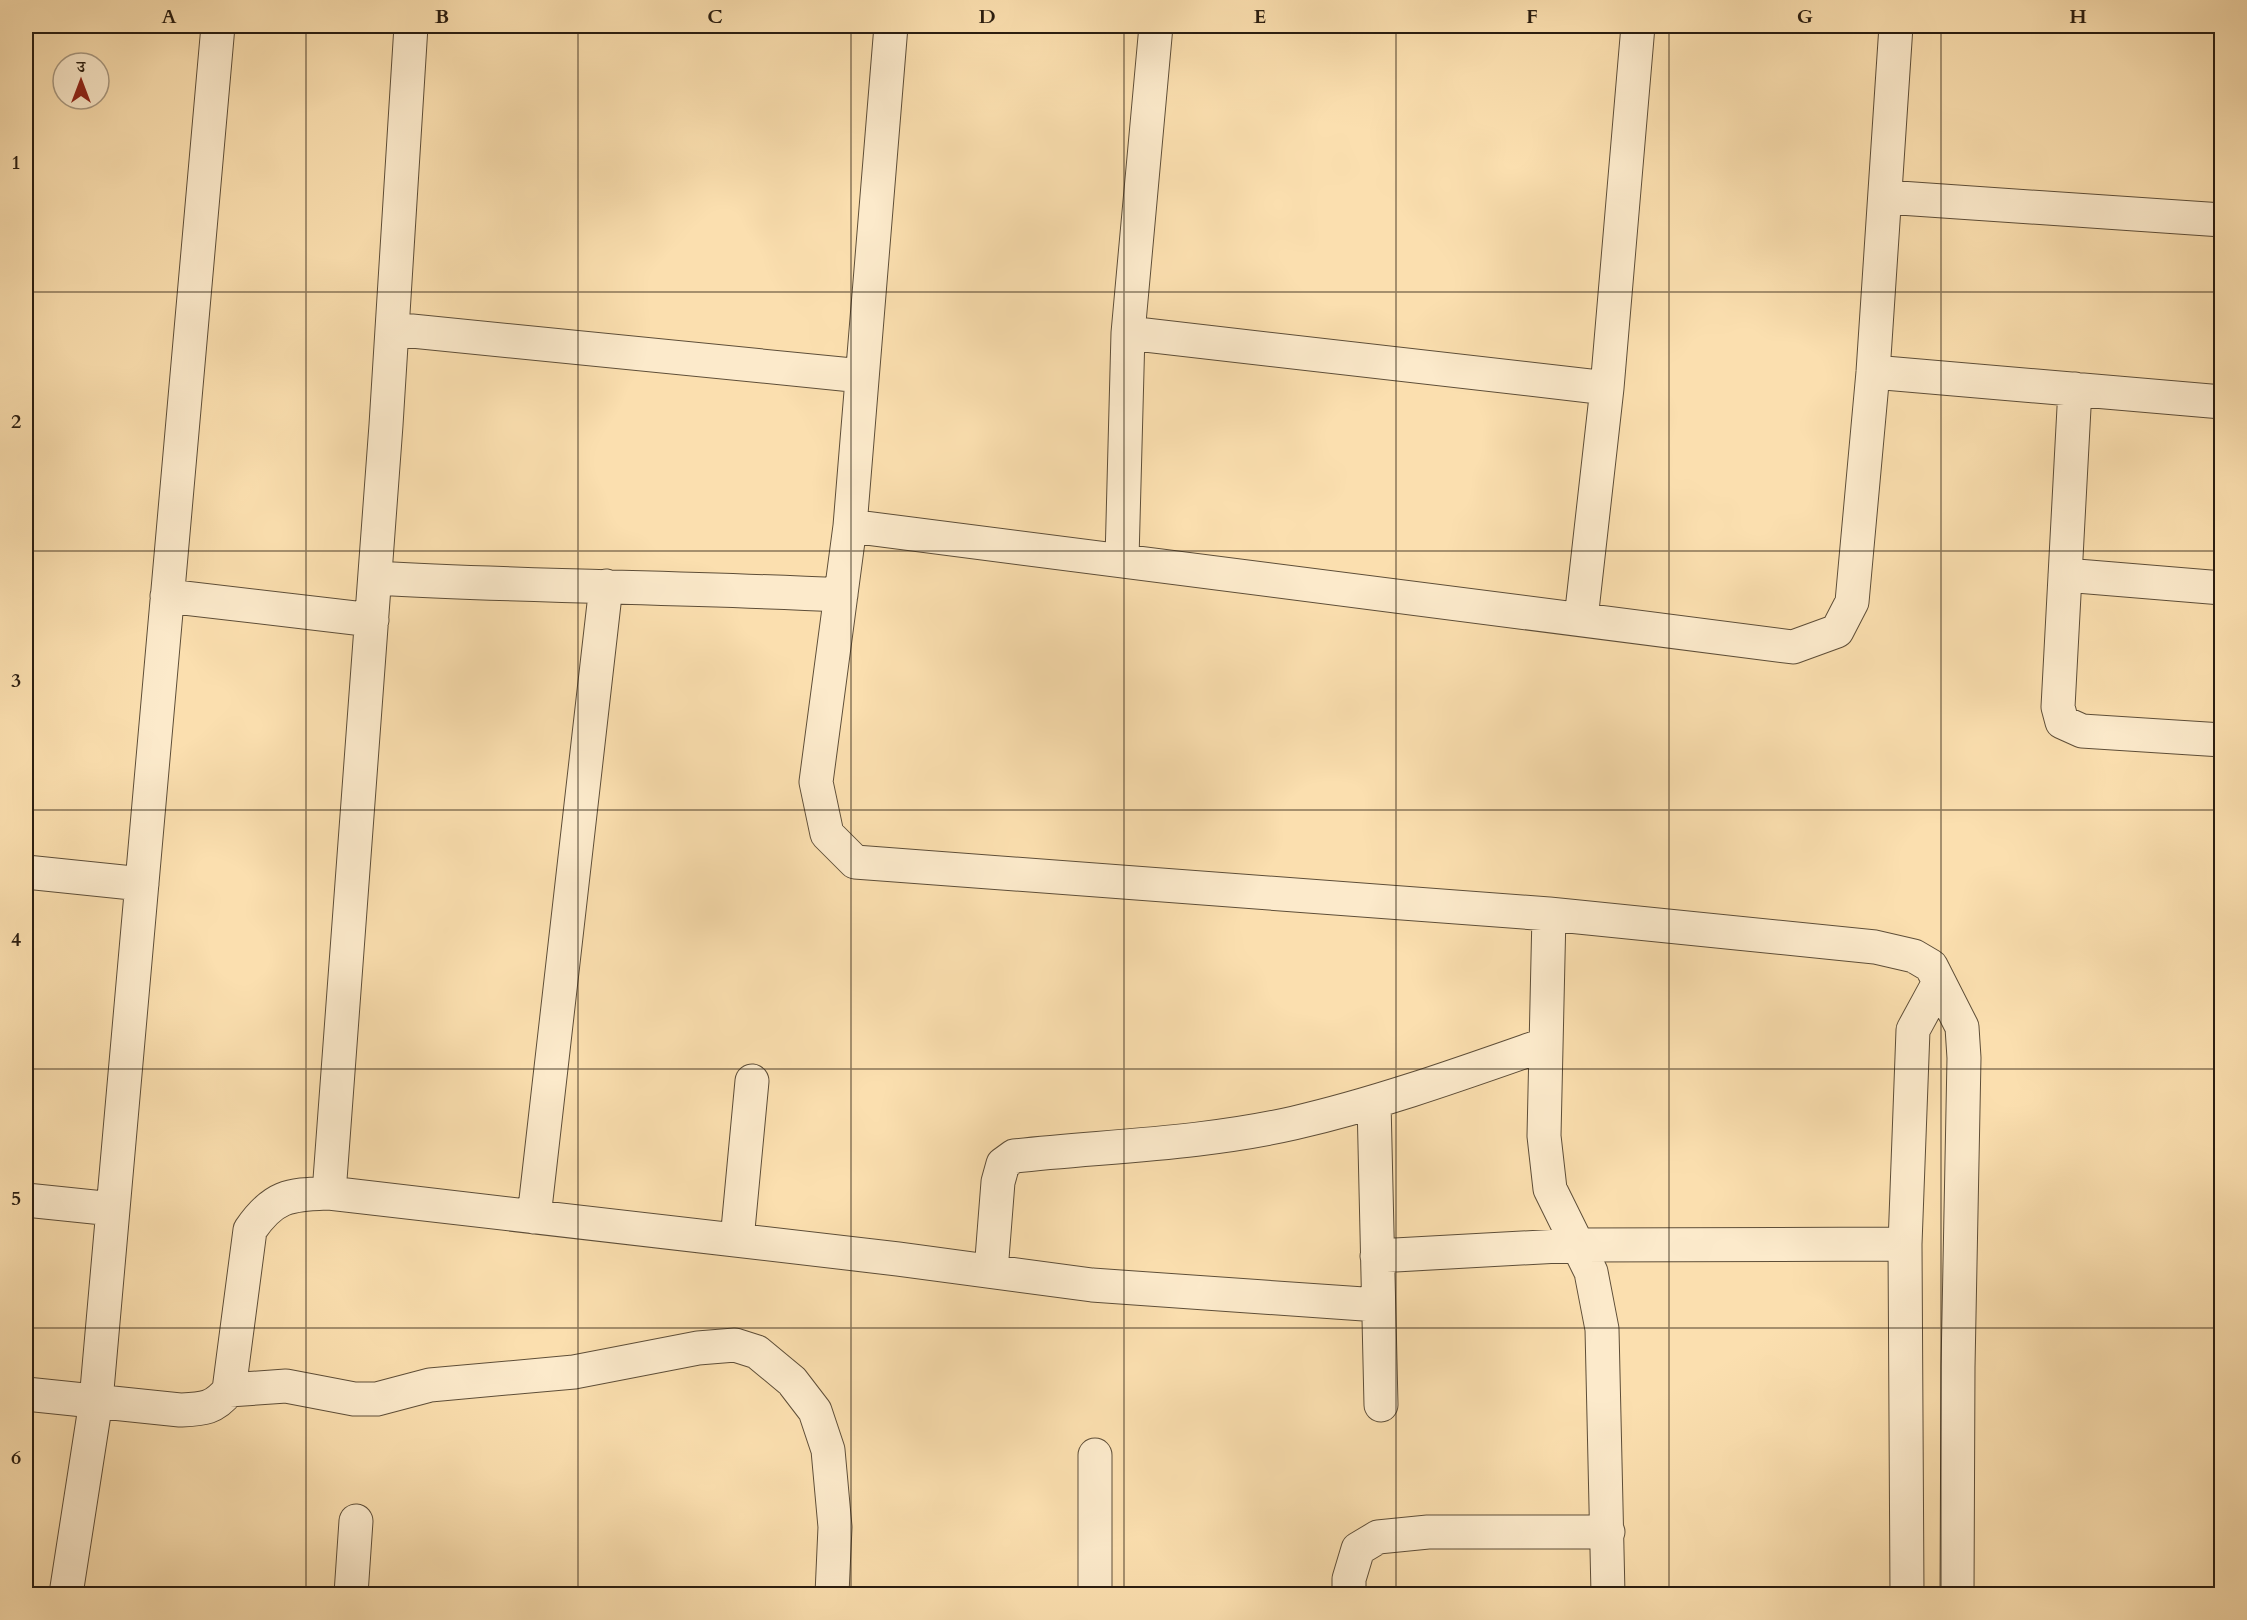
<svg xmlns="http://www.w3.org/2000/svg" width="2247" height="1620" font-family="Cardo,'Noto Serif Devanagari',serif">
<rect width="100%" height="100%" fill="#fbdfaf"/>
<filter id="stains"><feTurbulence type="fractalNoise" baseFrequency=".00333" numOctaves="4"/><feColorMatrix values="0 0 0 0 .2 0 0 0 0 .09 0 0 0 0 .02 0 0 0 .5 -.17"/></filter>
<radialGradient id="worn" r=".72"><stop offset=".6" stop-color="#630" stop-opacity="0"/><stop offset="1" stop-color="#630" stop-opacity=".3"/></radialGradient>
<g fill="none" stroke-linecap="round" stroke-linejoin="round">
<defs>
<path id="minor" d="M 891,26 L 850,526 L 816,782 L 827,834 L 855,862 L 1549,914 L 1875,947 L 1914,956 L 1931,966 L 1962,1027 L 1964,1058 L 1958,1367 L 1957,1594
M 1885,197 L 2222,220
M 392,329 L 862,376
M 1128,333 L 1607,388
M 1873,372 L 2222,402
M 2075,389 L 2058,707 L 2062,722 L 2082,731 L 2222,740
M 850,526 L 1793,647 L 1837,631 L 1852,602 L 1873,372 L 1896,26
M 1122,559 L 1128,333 L 1156,26
M 2065,575 L 2222,588
M 375,578 C 530,587 686,587 841,595
M 167,596 L 372,620
M 1581,619 L 1607,388 L 1638,26
M 26,872 L 142,884
M 1549,914 L 1544,1136 L 1550,1189 L 1591,1272 L 1602,1329 L 1608,1594
M 1374,1102 L 1381,1405
M 329,1193 L 386,425 L 411,26
M 26,1200 L 113,1209
M 534,1217 L 606,586
M 737,1240 L 752,1081
M 1377,1256 L 1578,1245 L 1905,1244
M 991,1271 L 998,1182 L 1003,1164 L 1014,1156 C 1107,1146 1202,1144 1294,1123 C 1380,1103 1463,1073 1546,1044
M 229,1390 L 286,1386 L 354,1399 L 377,1399 L 430,1385 L 574,1372 L 698,1348 L 735,1345 L 757,1352 L 792,1381 L 815,1411 L 828,1450 L 835,1527 L 832,1594
M 26,1394 L 180,1410 C 203,1409 214,1409 229,1390 L 250,1230 C 274,1195 289,1195 329,1193 L 898,1259 L 1092,1285 L 1378,1305
M 1095,1455 L 1095,1594
M 66,1594 L 96,1401 L 218,26
M 351,1594 L 356,1521
M 1349,1594 L 1349,1579 L 1358,1549 L 1378,1537 L 1428,1532 L 1608,1532
M 1907,1594 L 1905,1244 L 1913,1030 L 1938,984"/>
</defs>
<use href="#minor" stroke="#5e4e38" stroke-width="35"/>
<use href="#minor" stroke="#fceacb" stroke-width="33"/>
</g>
<path fill="none" stroke="#2a1d10" stroke-width="1.5" stroke-opacity="0.55" d="M 306,26 L 306,1594M 578,26 L 578,1594M 851,26 L 851,1594M 1124,26 L 1124,1594M 1396,26 L 1396,1594M 1669,26 L 1669,1594M 1941,26 L 1941,1594M 26,292 L 2222,292M 26,551 L 2222,551M 26,810 L 2222,810M 26,1069 L 2222,1069M 26,1328 L 2222,1328"/>
<rect width="2247" height="1620" fill="none" stroke="#fbdfaf" stroke-width="66"/>
<g transform="translate(81 81)"><circle r="28" fill="#fceacb" stroke="#a89880" stroke-width="1.5"/>
<path d="M0-4.5L10 22L0 15L-10 22Z" fill="#8f2418"/>
<text y="-9" font-size="16" font-weight="bold" text-anchor="middle" fill="#2a1d10">उ</text>
</g>
<rect x="33" y="33" width="2181" height="1554" fill="none" stroke="#2a1d10" stroke-width="2"/>
<g font-size="20" text-anchor="middle" font-weight="bold" fill="#2a1d10">
<text x="169" y="23">A</text>
<text x="442" y="23">B</text>
<text x="715" y="23">C</text>
<text x="987" y="23">D</text>
<text x="1260" y="23">E</text>
<text x="1532" y="23">F</text>
<text x="1805" y="23">G</text>
<text x="2078" y="23">H</text>
<text x="16" y="169">1</text>
<text x="16" y="428">2</text>
<text x="16" y="687">3</text>
<text x="16" y="946">4</text>
<text x="16" y="1205">5</text>
<text x="16" y="1464">6</text>
</g>
<rect width="100%" height="100%" filter="url(#stains)"/>
<rect width="100%" height="100%" fill="url(#worn)"/>
</svg>
